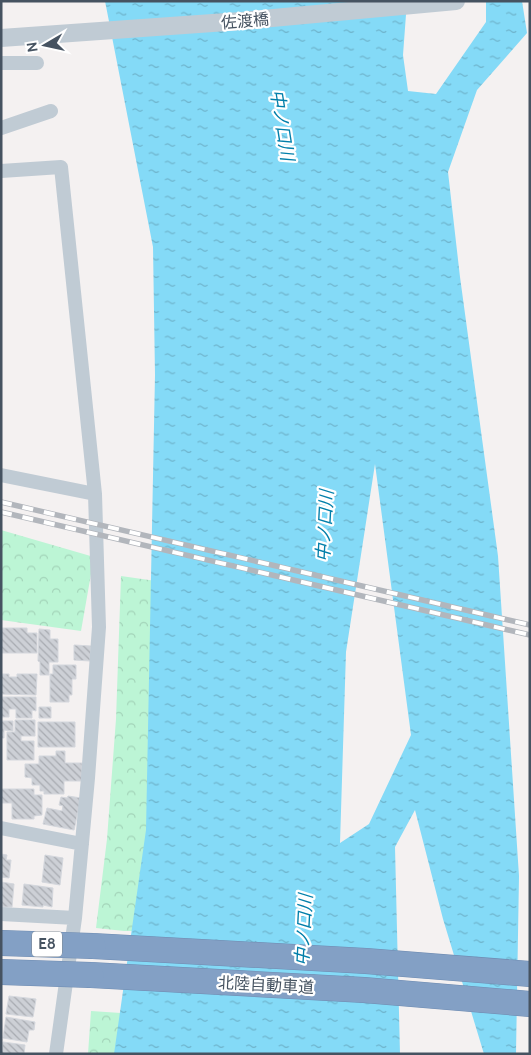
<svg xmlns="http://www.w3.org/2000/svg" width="531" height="1055" font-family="Cabin,'Noto Sans JP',sans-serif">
<defs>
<pattern id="forest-crowns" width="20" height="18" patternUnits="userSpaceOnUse" patternTransform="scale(1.25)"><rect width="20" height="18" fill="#bcf5d5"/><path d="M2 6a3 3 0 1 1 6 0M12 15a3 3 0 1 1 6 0" fill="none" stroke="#a3d4b9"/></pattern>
<pattern id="water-ripples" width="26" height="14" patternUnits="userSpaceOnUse" patternTransform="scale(1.25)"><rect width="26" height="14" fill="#84daf7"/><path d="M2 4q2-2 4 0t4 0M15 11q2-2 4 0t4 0" fill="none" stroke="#6eb3cb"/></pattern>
<pattern id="building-back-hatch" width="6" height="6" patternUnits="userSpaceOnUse" patternTransform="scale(1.25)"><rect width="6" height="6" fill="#cdd0d6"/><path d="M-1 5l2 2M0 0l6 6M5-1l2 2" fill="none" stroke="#a8abb1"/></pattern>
</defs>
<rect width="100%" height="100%" fill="#f4f1f1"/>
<path fill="url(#forest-crowns)" d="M 1,530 L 94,557 L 81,631 L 1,620 Z
M 121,576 L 163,582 L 144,931 L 124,931 L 96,928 L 107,839 L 116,719 Z
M 91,1011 L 136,1014 L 130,1054 L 88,1054 Z"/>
<path fill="url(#water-ripples)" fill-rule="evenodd" d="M 105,1 L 407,1 L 403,55 L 408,91 L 436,94 L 486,22 L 486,1 L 522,1 L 527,33 L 477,90 L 448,172 L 460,277 L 498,556 L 519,876 L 516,1054 L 484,1054 L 443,919 L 415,810 L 395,847 L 400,1054 L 114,1054 L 146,830 L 155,375 L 153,247 ZM 375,464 L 411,735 L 369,824 L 340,843 L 346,652 Z"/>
<path fill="url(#building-back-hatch)" stroke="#d4d7dd" d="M 1,628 L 27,628 L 27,633 L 37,633 L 37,653 L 1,653 Z
M 39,629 L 50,630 L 50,639 L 58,639 L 58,662 L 49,662 L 49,675 L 40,675 L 40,662 L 38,661 Z
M 74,645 L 91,646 L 90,661 L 74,660 Z
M 53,665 L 76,665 L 76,679 L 72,679 L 72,695 L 69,695 L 69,702 L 50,702 L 50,674 L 53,674 Z
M 1,674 L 9,674 L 9,677 L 17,677 L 17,674 L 37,674 L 36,695 L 1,694 Z
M 1,697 L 36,697 L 36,711 L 32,710 L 32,718 L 16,718 L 16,709 L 9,709 L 9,717 L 1,717 Z
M 39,707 L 51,707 L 51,718 L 39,718 Z
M 15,720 L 35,720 L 35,736 L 21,736 L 21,741 L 34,741 L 34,760 L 7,760 L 7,732 L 15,732 Z
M 1,721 L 13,721 L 13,731 L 4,730 L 4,738 L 1,738 Z
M 38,722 L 75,722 L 75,747 L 38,747 Z
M 56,751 L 65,751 L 65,763 L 82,763 L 82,781 L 64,781 L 64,794 L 44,794 L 44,791 L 40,791 L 40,785 L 32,785 L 32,778 L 25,777 L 25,764 L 39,764 L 39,756 L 56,756 Z
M 1,789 L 34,789 L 34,795 L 42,795 L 42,815 L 34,816 L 34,819 L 12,819 L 12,803 L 1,803 Z
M 68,796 L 81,798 L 74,830 L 43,824 L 47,808 L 62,811 L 63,806 L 59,805 L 61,797 L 67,798 Z
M 1,854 L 7,855 L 6,860 L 11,860 L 9,878 L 1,877 Z
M 45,855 L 63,858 L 60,885 L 42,882 Z
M 1,882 L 14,884 L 12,907 L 1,907 Z
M 24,884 L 53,888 L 52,907 L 43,905 L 43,907 L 22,905 Z
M 9,996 L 36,999 L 33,1017 L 6,1014 Z
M 6,1017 L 35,1022 L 34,1030 L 29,1030 L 27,1042 L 3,1038 Z
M 3,1042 L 25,1045 L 24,1054 L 1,1054 Z"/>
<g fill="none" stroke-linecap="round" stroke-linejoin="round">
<defs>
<path id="motorway" d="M 93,946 L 366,961 L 530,974
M 91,975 L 364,990 L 530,1004"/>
</defs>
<use href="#motorway" stroke="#6e8bb1" stroke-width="26"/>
<path stroke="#c0cbd4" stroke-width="14" d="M 1,63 L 37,63
M 1,128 L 51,111
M 1,171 L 61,167 L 95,494 L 1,475
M 1,828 L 82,844
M 1,914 L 75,918 L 56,1054
M 75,918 L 88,778 L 99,627 L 95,494"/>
<path stroke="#c0cbd4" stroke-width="18" d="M 1,38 L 241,21 L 456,1"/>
<use href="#motorway" stroke="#83a0c5" stroke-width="25"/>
<defs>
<path id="rail" d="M 1,502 L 530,625
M 1,512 L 530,635"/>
</defs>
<use href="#rail" stroke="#b2b6bc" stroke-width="5.5"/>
<use href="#rail" stroke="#fff" stroke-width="4" stroke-dasharray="11" stroke-linecap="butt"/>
<defs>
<path id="motorway-bridge" d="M 1,943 L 93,946
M 1,972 L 91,975"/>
</defs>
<use href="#motorway-bridge" stroke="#6e8bb1" stroke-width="26" stroke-linecap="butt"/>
<use href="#motorway-bridge" stroke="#83a0c5" stroke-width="25"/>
</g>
<g text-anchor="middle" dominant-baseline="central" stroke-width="4.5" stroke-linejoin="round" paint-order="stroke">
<rect fill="#fff" stroke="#7e8790" stroke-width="1" x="32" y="931.5" width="30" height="25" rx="4"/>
<g font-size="15" font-weight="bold" fill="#465361">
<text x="47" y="944">E8</text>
</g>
<g font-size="16" fill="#465361" stroke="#fff">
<text transform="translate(245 21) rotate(-5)">佐渡橋</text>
<text transform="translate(266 985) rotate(3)">北陸自動車道</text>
</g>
<g font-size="18" font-style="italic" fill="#027faa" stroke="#fff">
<text transform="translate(282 125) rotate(81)">中ノ口川</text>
<text transform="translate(325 526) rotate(-87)">中ノ口川</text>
<text transform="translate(304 930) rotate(-87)">中ノ口川</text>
</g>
</g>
<rect width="531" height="1055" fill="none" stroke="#465361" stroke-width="5"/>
<g transform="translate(45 45) rotate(261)" stroke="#ffffff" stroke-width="4" paint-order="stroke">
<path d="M0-4L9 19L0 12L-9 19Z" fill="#465361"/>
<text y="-8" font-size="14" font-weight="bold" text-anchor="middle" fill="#465361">N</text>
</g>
</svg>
